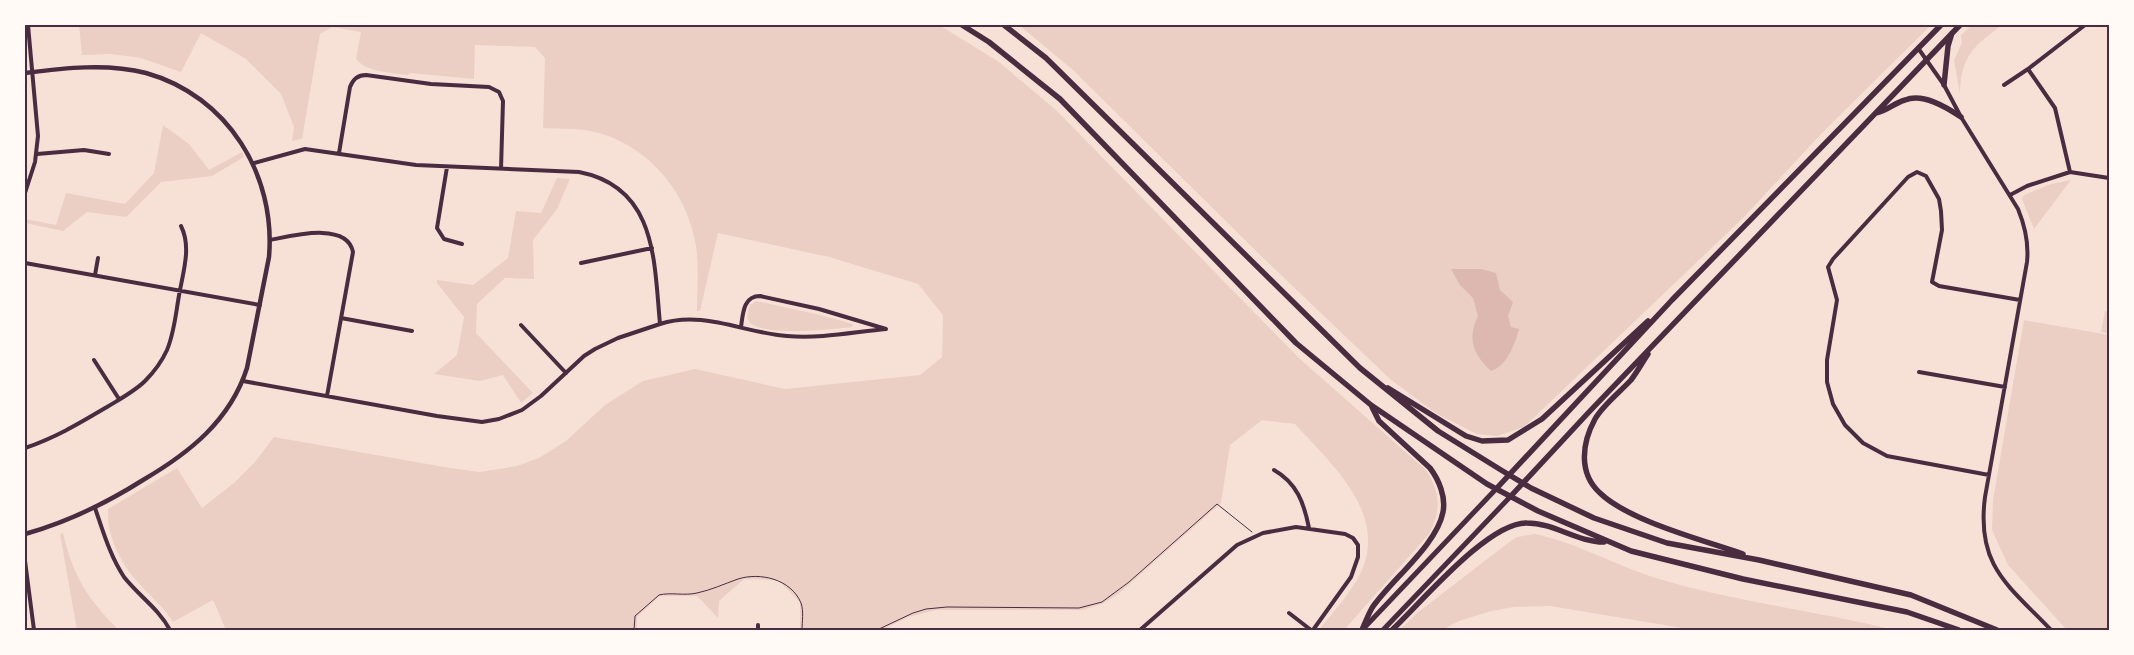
<svg xmlns="http://www.w3.org/2000/svg" width="2134" height="655" font-family="'Space Grotesk',sans-serif">
<rect width="100%" height="100%" fill="#f7e1d7"/>
<path fill="#ebcfc5" d="M 79,25 L 939,25 L 999,62 L 1056,110 L 1300,359 L 1426,470 C 1440,493 1442,509 1429,534 L 1344,630 L 1319,630 C 1332,613 1348,596 1358,578 C 1392,516 1332,465 1295,424 L 1262,420 L 1230,445 L 1221,503 L 1117,595 L 1102,604 L 1082,610 L 937,610 L 908,617 L 882,630 L 800,630 L 800,602 L 778,580 L 744,579 L 719,601 L 718,618 L 697,596 L 660,596 L 637,617 L 637,630 L 226,630 L 213,600 L 173,622 C 162,605 147,593 134,578 C 119,560 106,532 108,509 L 177,468 L 202,508 L 235,482 L 254,463 L 274,437 L 450,468 L 480,472 L 517,466 L 539,458 L 566,441 L 605,405 L 643,381 L 695,369 L 785,389 L 920,375 L 942,357 L 943,315 L 918,284 L 829,257 L 718,233 L 700,311 L 697,311 C 697,290 699,267 696,246 C 687,189 643,139 585,130 C 571,128 557,129 543,128 L 545,58 L 535,47 L 475,45 L 474,79 L 410,73 L 408,75 C 392,73 366,72 356,59 L 361,32 L 332,27 L 320,34 L 302,139 L 292,141 L 294,127 L 281,94 L 246,59 L 201,33 L 181,72 L 141,58 L 111,54 L 82,55 Z
M 1019,25 L 1931,25 L 1821,134 L 1743,218 L 1524,427 L 1497,436 L 1477,434 L 1437,414 L 1390,379 L 1258,253 L 1073,70 Z
M 1972,25 L 2002,25 C 1973,47 1961,56 1960,94 L 1954,60 L 1962,43 L 1961,35 Z
M 163,125 L 189,144 L 209,170 L 242,152 L 244,157 L 212,176 L 161,182 L 126,217 L 87,212 L 63,231 L 25,223 L 25,219 L 56,225 L 66,193 L 125,204 L 154,173 Z
M 557,178 L 570,179 L 557,209 L 533,240 L 534,279 L 505,278 L 477,304 L 476,333 L 533,393 L 521,403 L 503,375 L 480,381 L 434,374 L 457,355 L 464,317 L 437,283 L 437,280 L 473,285 L 508,258 L 516,211 L 541,213 Z
M 2071,180 L 2034,229 L 2022,199 L 2024,195 L 2051,184 Z
M 756,301 L 816,314 L 853,324 L 852,327 C 835,329 756,338 748,320 C 746,315 749,309 750,305 Z
M 2105,311 L 2109,312 L 2109,334 L 2101,332 Z
M 2024,320 L 2109,335 L 2109,630 L 2067,630 L 2008,565 L 1992,530 L 1993,500 Z
M 63,533 C 73,576 88,600 119,630 L 77,630 L 60,534 Z
M 1535,534 C 1577,543 1615,565 1656,578 C 1734,602 1815,610 1894,630 L 1694,630 L 1550,606 L 1514,607 L 1491,611 L 1459,621 L 1442,630 L 1400,630 L 1417,613 L 1508,543 L 1517,537 Z"/>
<path fill="#dcb8b0" d="M 1451,269 L 1481,269 L 1496,273 L 1500,290 L 1513,302 L 1508,316 L 1511,327 L 1519,329 C 1515,344 1507,366 1491,371 C 1473,354 1467,339 1478,316 L 1473,298 L 1460,285 Z"/>
<g fill="none" stroke-linecap="round" stroke-linejoin="round">
<path stroke="#4a2c40" stroke-width="1" d="M 634,630 L 635,616 L 659,595 C 671,592 684,596 697,593 C 711,590 724,584 738,579 C 760,572 791,579 801,603 C 804,611 802,622 802,630
M 877,630 L 913,613 L 926,609 L 947,607 L 1079,608 L 1102,602 L 1129,582 L 1217,504 L 1252,532"/>
<path stroke="#4a2c40" stroke-width="4" d="M 1918,48 L 1944,85 L 1961,117 L 2018,209 C 2025,226 2029,243 2027,262 L 1985,497 C 1976,566 2008,585 2051,630
M 2028,69 L 2055,108 L 2070,172
M 2004,85 L 2028,69 L 2085,25
M 339,153 L 350,87 C 353,79 358,75 366,75 L 431,84 L 489,87 L 499,92 L 503,101 L 501,169
M 37,154 L 84,150 L 109,154
M 447,167 L 437,228 L 444,239 L 462,244
M 25,193 L 35,162 L 38,136 L 28,25
M 2010,195 L 2027,186 L 2070,172 L 2109,178
M 270,240 C 291,236 347,221 353,252 L 327,396
M 25,263 L 260,305
M 581,263 L 652,248
M 95,275 L 98,258
M 341,318 L 412,331
M 660,324 C 703,310 744,333 787,336 C 820,339 854,332 886,329 L 819,309 L 760,296 C 743,296 743,314 741,327
M 521,325 L 566,373
M 94,360 L 119,399
M 1919,372 L 2005,387
M 243,381 L 437,416 L 482,422 L 499,419 L 522,410 L 541,396 L 584,356 L 595,349 L 618,338 L 660,324 C 654,261 657,187 579,172 L 416,165 L 305,149 L 254,163
M 25,448 C 55,438 80,423 107,407 C 120,399 135,391 145,381 C 154,372 162,361 167,350 C 175,331 176,310 180,290 C 184,269 191,246 181,226
M 1274,470 C 1297,483 1304,503 1309,528
M 1989,475 L 1887,456 L 1863,443 L 1845,425 L 1833,404 L 1827,382 L 1827,360 L 1837,300 L 1828,267 L 1833,259 L 1908,177 L 1917,172 L 1926,176 L 1939,199 L 1941,211 L 1942,230 L 1932,282 L 1939,286 L 2020,300
M 95,508 C 103,531 110,556 124,577 C 139,596 159,609 170,630
M 25,561 L 34,630
M 1289,613 L 1311,630
M 758,630 L 758,625
M 1140,630 L 1237,545 L 1263,533 L 1296,527 L 1345,534 L 1353,538 L 1358,545 L 1358,557 L 1351,577 L 1313,630"/>
<path stroke="#4a2c40" stroke-width="4.5" d="M 25,73 C 64,68 107,63 146,73 C 228,96 276,175 269,257 L 247,368 C 230,421 189,453 143,480 C 105,504 68,522 25,534"/>
<path stroke="#4a2c40" stroke-width="5" d="M 1364,628 L 1496,489
M 1383,630 L 1510,497"/>
<path stroke="#4a2c40" stroke-width="5.5" d="M 962,25 L 989,42 L 1060,99 L 1296,343 L 1371,405 L 1487,484 L 1538,511 L 1631,551 L 1743,579 L 1907,612 L 1959,630
M 1004,25 L 1046,58 L 1360,368 L 1438,431 L 1501,470 L 1531,488 L 1594,518 L 1667,543 L 1759,560 L 1911,595 L 1997,630
M 1944,85 L 1948,46 L 1952,33
M 1876,113 C 1887,111 1894,103 1905,100 C 1923,93 1946,107 1961,117
M 1648,354 C 1642,363 1637,372 1631,380 C 1620,392 1603,405 1595,419 C 1582,443 1578,473 1600,493 C 1629,521 1703,540 1743,554
M 1388,388 L 1466,436 L 1482,441 L 1508,440 L 1542,419 L 1648,321
M 1496,489 L 1672,300 L 1941,25
M 1510,497 L 1589,412 L 1960,25
M 1362,630 C 1365,623 1368,615 1372,608 C 1391,580 1437,545 1443,512 C 1446,497 1439,480 1430,468 L 1379,421 L 1372,407
M 1392,630 C 1421,603 1488,522 1527,523 C 1554,523 1577,542 1604,542"/>
</g>
<rect width="2134" height="655" fill="none" stroke="#fffaf5" stroke-width="52"/>
<rect x="26" y="26" width="2082" height="603" fill="none" stroke="#4a2c40" stroke-width="2"/>
</svg>
